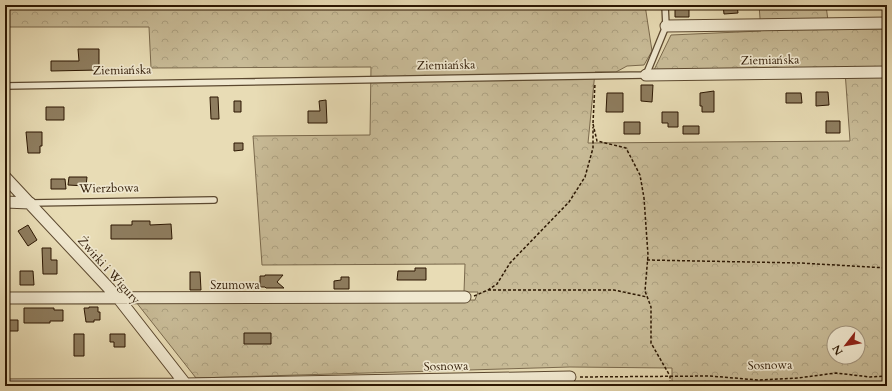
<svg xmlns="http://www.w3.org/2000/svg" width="892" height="391" font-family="Cardo,serif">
<defs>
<pattern id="forest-crowns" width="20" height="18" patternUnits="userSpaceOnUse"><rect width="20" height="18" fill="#c8bb97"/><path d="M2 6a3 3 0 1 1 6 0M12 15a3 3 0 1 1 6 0" fill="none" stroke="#aca080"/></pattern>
</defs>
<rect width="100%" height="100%" fill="#e8dcb5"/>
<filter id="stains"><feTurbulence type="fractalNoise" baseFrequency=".005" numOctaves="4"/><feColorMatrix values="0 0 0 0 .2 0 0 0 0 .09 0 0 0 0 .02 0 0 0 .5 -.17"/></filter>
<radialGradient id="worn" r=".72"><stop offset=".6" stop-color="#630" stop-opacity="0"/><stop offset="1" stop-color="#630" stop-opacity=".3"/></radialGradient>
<path fill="url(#forest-crowns)" stroke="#7a694c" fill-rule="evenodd" d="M 5,5 L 645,5 L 652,51 L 644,65 L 627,66 L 616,72 L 595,72 L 588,143 L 850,141 L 845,71 L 654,70 L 671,35 L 761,31 L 759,5 L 826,5 L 829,29 L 887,29 L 887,386 L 672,386 L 672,368 L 570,367 L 196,378 L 136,302 L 475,300 L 478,292 L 464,292 L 465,264 L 262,265 L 253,136 L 370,135 L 371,67 L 151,68 L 149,27 L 5,27 ZM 834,333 L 858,333 L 858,357 L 834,357 Z"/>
<path fill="#8e7d5f" stroke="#2c1702" d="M 723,5 L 737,5 L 738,13 L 724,14 Z
M 675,6 L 689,6 L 689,17 L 675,17 Z
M 78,49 L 99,49 L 99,70 L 51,71 L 51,61 L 79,61 Z
M 641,85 L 653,85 L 652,102 L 641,101 Z
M 714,91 L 714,112 L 702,112 L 702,106 L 700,106 L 700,93 Z
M 816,92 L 828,92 L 829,105 L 816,106 Z
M 607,93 L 623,93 L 623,112 L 606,112 Z
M 786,93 L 801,93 L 802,103 L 786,103 Z
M 210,97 L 218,97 L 219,119 L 211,119 Z
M 326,100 L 327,123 L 308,123 L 308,111 L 320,111 L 319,101 Z
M 234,101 L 241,101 L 241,112 L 234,112 Z
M 46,107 L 64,107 L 64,120 L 46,120 Z
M 662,112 L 678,112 L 678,127 L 668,127 L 668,123 L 662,123 Z
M 826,121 L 840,121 L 840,133 L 826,133 Z
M 624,122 L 640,122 L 640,134 L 624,134 Z
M 683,126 L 699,126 L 699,134 L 683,134 Z
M 26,132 L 42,132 L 42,146 L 40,146 L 40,153 L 28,153 Z
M 234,143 L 243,143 L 243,150 L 234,151 Z
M 69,177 L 87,177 L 86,186 L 68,185 Z
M 51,179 L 65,179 L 66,189 L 51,189 Z
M 132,221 L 150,221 L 150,225 L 171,224 L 172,239 L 111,239 L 111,225 L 132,225 Z
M 28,225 L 37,240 L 28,246 L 18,231 Z
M 42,248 L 51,248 L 51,260 L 57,260 L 57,274 L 43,274 Z
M 415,268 L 426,268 L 426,280 L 397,280 L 398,271 L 415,271 Z
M 20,271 L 33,271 L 34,285 L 20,285 Z
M 190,272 L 200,272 L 201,290 L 190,290 Z
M 265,275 L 283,275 L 277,282 L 284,288 L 266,288 L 265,287 L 260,287 L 260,276 L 265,276 Z
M 341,277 L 349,277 L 349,289 L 334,289 L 334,281 L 341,280 Z
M 89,307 L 98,307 L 98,312 L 100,312 L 100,320 L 94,320 L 94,322 L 86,322 L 84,308 L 89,308 Z
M 24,308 L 54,308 L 54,310 L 63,310 L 63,321 L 50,321 L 50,323 L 24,323 Z
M 7,320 L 18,320 L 18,331 L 7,331 Z
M 244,333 L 271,333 L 271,344 L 244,344 Z
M 74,334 L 84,334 L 84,356 L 74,356 Z
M 110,334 L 125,334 L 125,347 L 114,347 L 114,342 L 110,342 Z"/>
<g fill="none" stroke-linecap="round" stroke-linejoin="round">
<defs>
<path id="service" d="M 5,86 L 646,75 L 666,26 L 665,5
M 30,203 L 214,200"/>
<path id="minor" d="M 666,26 L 887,23
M 646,75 L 887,72
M 5,177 L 119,299 L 187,386
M 5,202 L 30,203
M 5,298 L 465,297
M 5,385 L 185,384 L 570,377"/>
</defs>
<use href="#service" stroke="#5b482f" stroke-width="8"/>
<use href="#minor" stroke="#5b482f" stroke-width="13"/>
<path stroke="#2c1702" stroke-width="1.5" stroke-dasharray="3 2" stroke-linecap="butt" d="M 593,123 L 595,83
M 593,124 L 597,141 L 626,148 L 640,175 L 644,198 L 648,255 L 645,291 L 651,307 L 651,343 L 670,376 L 670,386
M 647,260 L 800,263 L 887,268
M 488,290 L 614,290 L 647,297
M 474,296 L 488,290 L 497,284 L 510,263 L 569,202 L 585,177 L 593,148 L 593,127
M 580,377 L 710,376 L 758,380 L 798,378 L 836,373 L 870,377 L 887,376"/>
<use href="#service" stroke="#f0e8cf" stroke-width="5.5"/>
<use href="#minor" stroke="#f0e8cf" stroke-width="11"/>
</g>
<g text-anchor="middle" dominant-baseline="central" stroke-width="3.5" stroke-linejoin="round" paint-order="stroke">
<g font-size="12" fill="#2c1702" stroke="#f0e8cf">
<text transform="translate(770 60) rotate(-1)">Ziemiańska</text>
<text transform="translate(446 65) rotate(-1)">Ziemiańska</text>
<text transform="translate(122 70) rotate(-1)">Ziemiańska</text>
<text transform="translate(109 188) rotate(-1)">Wierzbowa</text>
<text transform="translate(109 270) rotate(48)">Żwirki i Wigury</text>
<text x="235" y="285">Szumowa</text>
<text transform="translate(770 365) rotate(-1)">Sosnowa</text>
<text transform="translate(446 366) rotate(-1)">Sosnowa</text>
</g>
</g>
<rect width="892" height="391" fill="none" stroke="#e8dcb5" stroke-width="20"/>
<rect x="6" y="6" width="880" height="379" fill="none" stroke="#2c1702" stroke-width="2"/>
<rect x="10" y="10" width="872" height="371" fill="none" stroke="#2c1702"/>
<g transform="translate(846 345) rotate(239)"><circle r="19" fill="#f0e8cf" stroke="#a2947d"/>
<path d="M0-3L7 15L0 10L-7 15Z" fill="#8f2418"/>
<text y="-6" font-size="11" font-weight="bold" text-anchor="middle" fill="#2c1702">N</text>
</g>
<rect width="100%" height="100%" filter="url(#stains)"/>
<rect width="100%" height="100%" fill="url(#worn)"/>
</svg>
